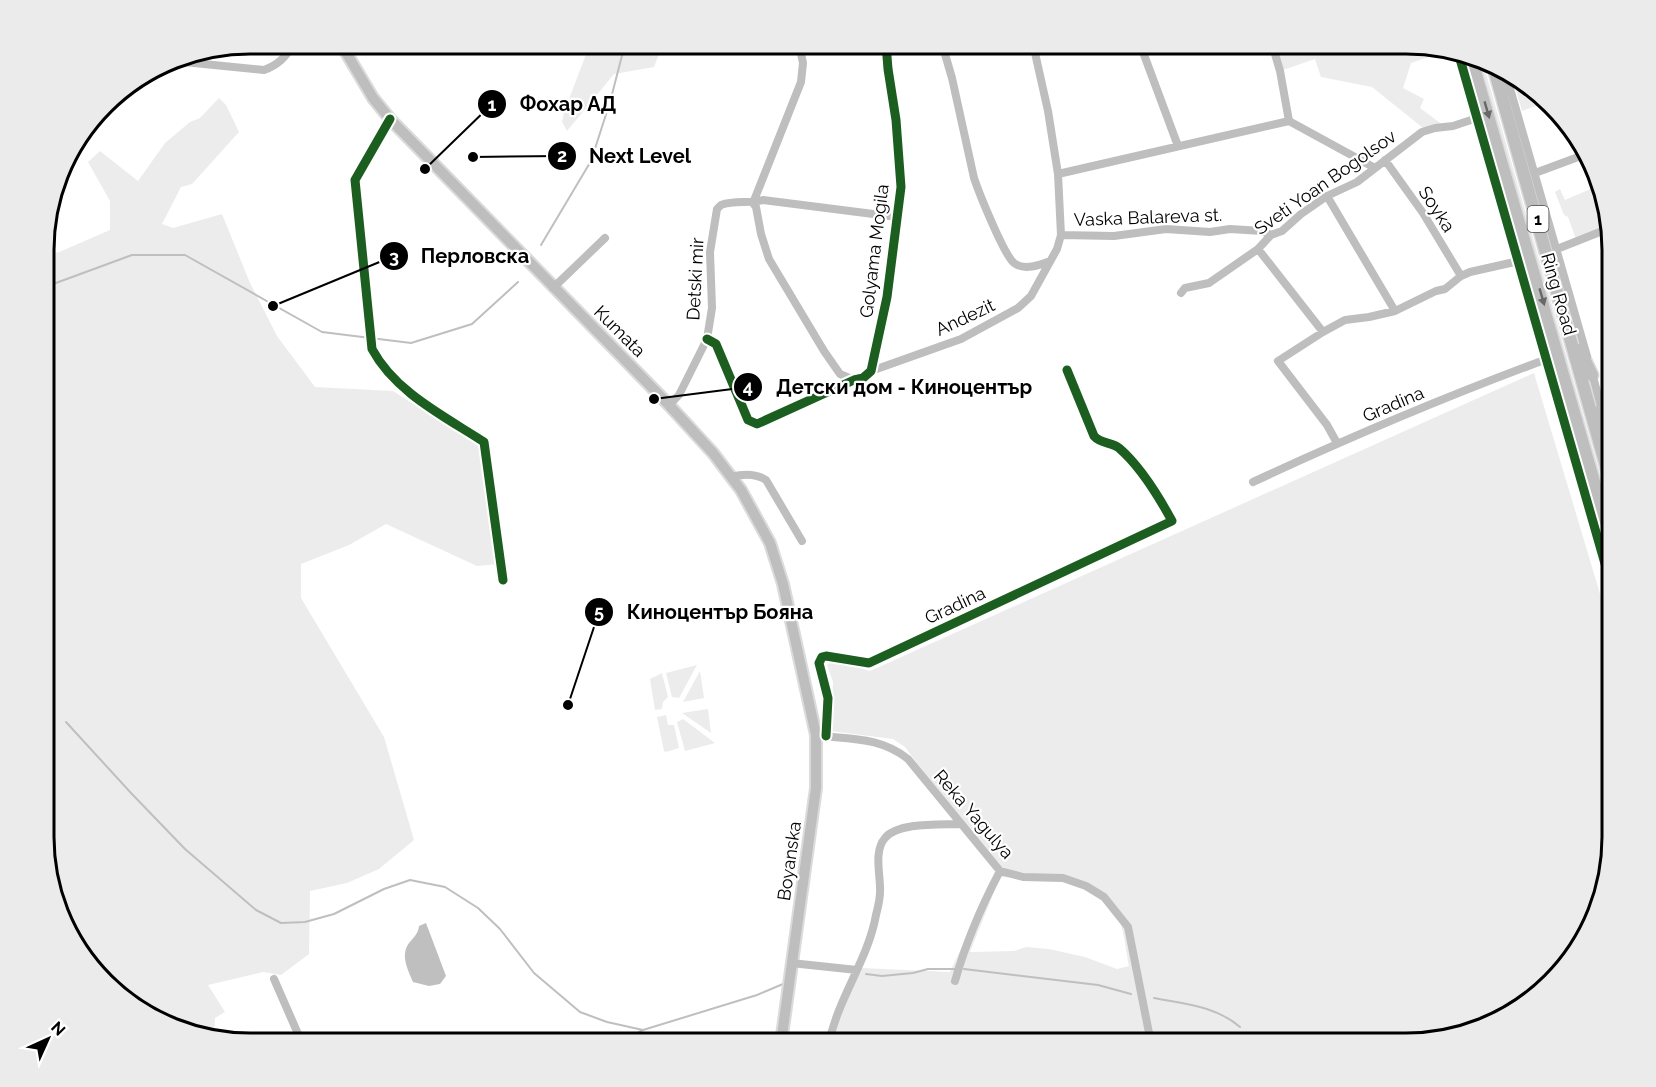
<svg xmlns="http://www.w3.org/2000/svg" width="1656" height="1087" font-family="Raleway,sans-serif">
<rect width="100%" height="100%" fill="#fff"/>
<path fill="#ececec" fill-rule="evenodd" d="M 590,44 L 663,44 L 654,67 L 614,74 L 567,131 L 562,122 L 564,112 Z
M 1275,44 L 1407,44 L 1449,50 L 1411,63 L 1403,88 L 1424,99 L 1420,108 L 1443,125 L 1423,128 L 1372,87 L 1321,77 L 1315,59 L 1283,70 Z
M 1463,53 L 1466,53 L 1570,417 L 1573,433 L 1571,433 Z
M 1479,58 L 1482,59 L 1612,515 L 1612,524 Z
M 1511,73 L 1521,78 L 1544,103 L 1522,111 Z
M 219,98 L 226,105 L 239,132 L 192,184 L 181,187 L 162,224 L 173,228 L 222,214 L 250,283 L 277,336 L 315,387 L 393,391 L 480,447 L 499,564 L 477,566 L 386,524 L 349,545 L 301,564 L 301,598 L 384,737 L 414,840 L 379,869 L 347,883 L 310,891 L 309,954 L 281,975 L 263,972 L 208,985 L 225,1012 L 215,1018 L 214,1038 L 184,1033 L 135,1009 L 71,941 L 45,864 L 45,231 L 57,253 L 110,230 L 110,201 L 88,162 L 100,151 L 138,181 L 165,143 L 190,122 L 200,118 Z
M 1595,187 L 1609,225 L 1576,239 L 1568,217 L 1564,215 L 1555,192 L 1560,189 L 1565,200 Z
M 1534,373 L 1612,634 L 1612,850 L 1578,952 L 1509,1016 L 1419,1043 L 1082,1043 L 1082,1039 L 1053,1043 L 833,1043 L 842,1009 L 862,968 L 950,972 L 999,868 L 946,802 L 905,747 L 893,739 L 830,731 L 833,682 L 827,665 L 833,660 L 870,671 ZM 1000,877 C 1043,880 1085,874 1113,913 C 1115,917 1119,921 1121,925 C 1125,937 1126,953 1129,966 L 1117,969 L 1085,957 L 1049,949 L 1026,947 L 1014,951 L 970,952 Z
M 697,665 L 679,698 L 672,697 L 666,673 Z
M 700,671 L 704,698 L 683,702 Z
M 662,673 L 668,697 L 663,702 L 662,709 L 655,710 L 650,679 Z
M 708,709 L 711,733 L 682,713 Z
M 666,715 L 668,725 L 674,725 L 679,748 L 666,752 L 664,751 L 657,717 Z
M 683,719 L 715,743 L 685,751 L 677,722 Z"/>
<path fill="#bfbfbf" d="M 426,923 L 446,976 L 440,984 L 429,986 L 413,982 C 408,970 400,955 409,943 C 414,937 418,934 419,926 Z"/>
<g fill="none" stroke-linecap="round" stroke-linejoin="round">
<path stroke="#bfbfbf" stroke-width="2" d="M 541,245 L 591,161 L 610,102 L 625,44
M 45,287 L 132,255 L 185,255 L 322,332 L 411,343 L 472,324 L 518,282
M 66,722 L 131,793 L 185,849 L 256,910 L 281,923 L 305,922 L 334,914 L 384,889 L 410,880 L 445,887 L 478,908 L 500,929 L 534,973 L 580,1012 L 607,1022 L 643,1030
M 964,969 L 1098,985 L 1131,994
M 866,974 L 882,976 L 913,973 L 928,969 L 955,969
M 1154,998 C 1185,1004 1216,1006 1240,1027
M 1252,1037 L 1260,1043
M 619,1043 L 643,1030 L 757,995 L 783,984"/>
<defs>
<path id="major" d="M 341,44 L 373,98 L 390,119 L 669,405 L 713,453 L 741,490 L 770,543 L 783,584 L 816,735 L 816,788 L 781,1043"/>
<path id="highway" d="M 1470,54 L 1612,544
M 1493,65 L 1612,487
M 1505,70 L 1506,91
M 1580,350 L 1592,375
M 1601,410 L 1604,437"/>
</defs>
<use href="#major" stroke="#dbdbdb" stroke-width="14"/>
<use href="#highway" stroke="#dbdbdb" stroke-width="15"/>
<path stroke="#bebebe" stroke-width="8" d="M 942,44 L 952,78 L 974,178 C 979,193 1004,255 1014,263 C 1024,271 1040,265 1050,261
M 1140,44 L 1178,146
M 1272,44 L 1280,71 L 1289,121
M 1458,52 L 1612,588
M 158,68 L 184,62 L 264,70 C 278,65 286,57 293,44
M 1509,85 L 1587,356
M 390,119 L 355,180 L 372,349 C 395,392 444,416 484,442 L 503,580
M 1289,121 L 1375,168
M 1570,131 L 1598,189
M 1385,160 L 1423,213 L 1461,276
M 1535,173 L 1581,156
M 1058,174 L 1289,121
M 1327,196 L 1395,311
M 753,203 L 756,207 L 761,234 L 769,259 L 824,351 L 840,374 L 854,380
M 753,203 L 801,82 L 803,63 L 799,44
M 1061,235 L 1114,236 L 1166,229 L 1210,232 L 1230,229 L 1262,231 L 1271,235
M 1258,249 L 1323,332
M 1557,249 L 1610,228
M 553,288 L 605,238
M 1181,293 L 1185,288 L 1209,283 L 1258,249 L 1271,235 L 1282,231 L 1301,214 L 1327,196 L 1357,182 L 1422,132 L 1435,128 L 1453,126 L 1477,118
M 707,339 L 716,344 L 748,420 L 757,424 L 854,380 L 863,378 L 871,371 L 887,297 L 901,187 L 896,120 L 888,69 L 886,44
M 871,371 L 961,339 L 1018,308 L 1031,296 L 1057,249 L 1061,235 L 1058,174 L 1048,111 L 1033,44
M 1592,373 L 1603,414
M 669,405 L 679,395 L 707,339 L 712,308 L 710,252 L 717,209 L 721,205 C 735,200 749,204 763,200 L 897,217
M 1608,431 L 1612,447
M 1337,443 L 1327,425 L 1278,361 L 1323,332 L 1345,320 L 1369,317 L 1395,311 L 1436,291 L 1445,289 L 1461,276 L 1470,272 L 1519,261
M 731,477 C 743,474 755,473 766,480 L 802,541
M 1253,482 C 1350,437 1447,396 1547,359
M 822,736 C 853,739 882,738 908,759 L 1000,871 L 1023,877 L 1063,878 L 1086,886 L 1104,897 L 1128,927 L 1151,1043
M 826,736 L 828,698 L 819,663 L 822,657 L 826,656 L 869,663 L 1172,521 C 1159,497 1140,466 1119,448 C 1111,442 1101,444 1094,436 L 1067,370
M 791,963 L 857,970
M 274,979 L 302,1043
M 955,981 C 966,942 981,907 1000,871
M 829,1043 C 838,998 868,960 876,915 C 878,907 880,900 880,892 C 881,876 873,852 885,838 C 898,822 940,825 960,824"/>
<use href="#major" stroke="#bebebe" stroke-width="10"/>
<use href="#highway" stroke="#bebebe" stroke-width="12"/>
<defs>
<path id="cycleway" d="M 1458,52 L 1612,588
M 390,119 L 355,180 L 372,349 C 395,392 444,416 484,442 L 503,580
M 707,339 L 716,344 L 748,420 L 757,424 L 854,380 L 863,378 L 871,371 L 887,297 L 901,187 L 896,120 L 888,69 L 886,44
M 826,736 L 828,698 L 819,663 L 822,657 L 826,656 L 869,663 L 1172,521 C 1159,497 1140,466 1119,448 C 1111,442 1101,444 1094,436 L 1067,370"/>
</defs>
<use href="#cycleway" stroke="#fff" stroke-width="13"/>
<use href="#cycleway" stroke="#1b5e20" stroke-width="9"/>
</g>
<defs><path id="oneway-solid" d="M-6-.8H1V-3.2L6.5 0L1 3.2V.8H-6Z" transform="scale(1.5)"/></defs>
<g fill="#686868">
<use href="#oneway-solid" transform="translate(1487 110) rotate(74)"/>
<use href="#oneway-solid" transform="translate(1542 297) rotate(74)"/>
</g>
<g text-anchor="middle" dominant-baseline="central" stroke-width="4.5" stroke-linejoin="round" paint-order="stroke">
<rect fill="#fff" stroke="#4c4c4c" stroke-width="1.5" x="1527.5" y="206" width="21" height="26" rx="4.5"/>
<g font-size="16" font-weight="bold" fill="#000">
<text x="1538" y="219">1</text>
</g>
<g font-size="18" fill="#000" stroke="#fff">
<text transform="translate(1325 182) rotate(-35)">Sveti Yoan Bogolsov</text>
<text transform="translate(1437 209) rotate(57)">Soyka</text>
<text transform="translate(1148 217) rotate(-2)">Vaska Balareva st.</text>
<text transform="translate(874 251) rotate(-83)">Golyama Mogila</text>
<text transform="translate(695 279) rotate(-87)">Detski mir</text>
<text transform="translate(1559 294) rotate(74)">Ring Road</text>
<text transform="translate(965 317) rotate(-25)">Andezit</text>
<text transform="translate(620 331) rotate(45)">Kumata</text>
<text transform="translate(1393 404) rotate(-23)">Gradina</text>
<text transform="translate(955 605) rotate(-25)">Gradina</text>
<text transform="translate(974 814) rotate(49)">Reka Yagulya</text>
<text transform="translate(789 861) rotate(-82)">Boyanska</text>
</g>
</g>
<path d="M0 0H1656V1087H0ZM250 54H1406A196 196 0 0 1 1602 250V837A196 196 0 0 1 1406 1033H250A196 196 0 0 1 54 837V250A196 196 0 0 1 250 54Z" fill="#ebebeb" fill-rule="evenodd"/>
<path fill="none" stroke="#000" stroke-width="3" d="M250 54H1406A196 196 0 0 1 1602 250V837A196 196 0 0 1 1406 1033H250A196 196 0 0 1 54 837V250A196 196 0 0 1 250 54Z"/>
<path fill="none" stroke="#000" stroke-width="2" d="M425 169L492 104M473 157L562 156M273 306L394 256M654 399L748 387M568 705L599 612"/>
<g fill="#000" stroke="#fff" stroke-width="2">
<circle cx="425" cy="169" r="6"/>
<circle cx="473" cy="157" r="6"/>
<circle cx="273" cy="306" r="6"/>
<circle cx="654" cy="399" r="6"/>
<circle cx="568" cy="705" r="6"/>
<circle cx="492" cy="104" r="15"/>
<circle cx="562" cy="156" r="15"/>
<circle cx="394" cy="256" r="15"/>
<circle cx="748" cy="387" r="15"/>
<circle cx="599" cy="612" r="15"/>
</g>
<g font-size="18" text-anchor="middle" font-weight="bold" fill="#fff">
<text x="492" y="111">1</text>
<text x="562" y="162">2</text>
<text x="394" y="263">3</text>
<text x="748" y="393">4</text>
<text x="599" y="618">5</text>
</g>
<g font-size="20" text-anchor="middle" font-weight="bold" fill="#000" stroke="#fff" stroke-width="4.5" stroke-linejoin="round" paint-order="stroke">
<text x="568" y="111">Фохар АД</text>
<text x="640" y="163">Next Level</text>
<text x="475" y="263">Перловска</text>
<text x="904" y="394">Детски дом - Киноцентър</text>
<text x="720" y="619">Киноцентър Бояна</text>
</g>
<g transform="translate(48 1039) rotate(45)" stroke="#ffffff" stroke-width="4.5" paint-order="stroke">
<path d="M0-4.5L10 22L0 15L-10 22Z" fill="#000000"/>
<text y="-9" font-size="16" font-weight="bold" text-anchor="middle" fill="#000000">N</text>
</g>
</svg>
